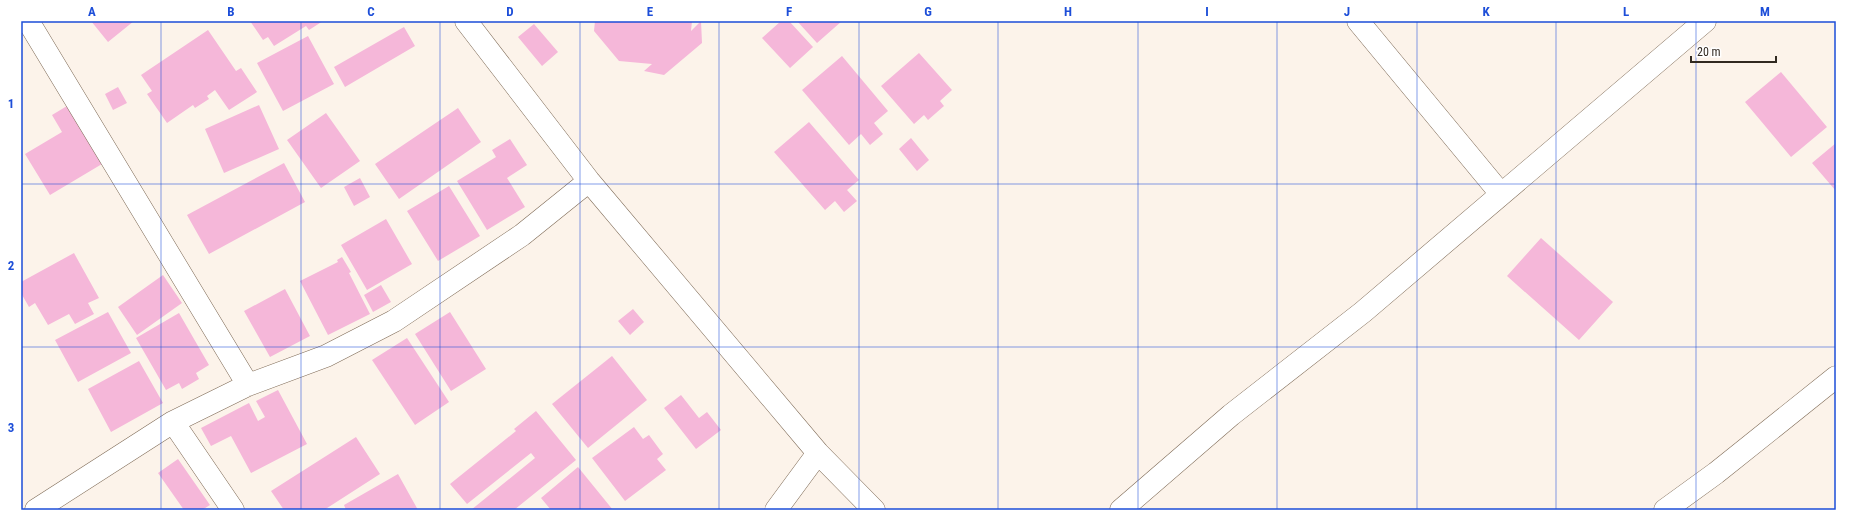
<svg xmlns="http://www.w3.org/2000/svg" width="1857" height="531" font-family="'Roboto Condensed',sans-serif">
<rect width="100%" height="100%" fill="#fcf3ea"/>
<path fill="#f5b7d9" d="M 91,21 L 134,21 L 108,42 Z
M 250,21 L 323,21 L 309,30 L 306,26 L 274,46 L 268,37 L 263,40 Z
M 595,21 L 692,21 L 691,31 L 701,21 L 702,43 L 664,75 L 644,71 L 652,64 L 619,61 L 594,31 Z
M 781,21 L 789,21 L 813,47 L 790,68 L 762,38 Z
M 797,21 L 842,21 L 817,43 Z
M 534,24 L 558,52 L 542,66 L 518,37 Z
M 404,27 L 415,46 L 345,87 L 334,67 Z
M 208,30 L 236,71 L 241,68 L 257,92 L 229,110 L 215,90 L 207,96 L 209,99 L 195,108 L 193,105 L 167,123 L 147,94 L 152,91 L 141,75 Z
M 308,36 L 334,84 L 283,111 L 257,63 Z
M 919,53 L 952,90 L 940,101 L 944,106 L 928,120 L 924,115 L 914,124 L 881,86 Z
M 842,56 L 888,111 L 874,123 L 883,134 L 870,145 L 861,134 L 849,145 L 802,90 Z
M 1781,72 L 1827,127 L 1791,157 L 1745,102 Z
M 118,87 L 127,103 L 113,110 L 105,94 Z
M 259,105 L 279,149 L 224,173 L 205,129 Z
M 67,106 L 102,164 L 50,195 L 25,154 L 62,132 L 52,115 Z
M 458,108 L 481,142 L 399,199 L 375,164 Z
M 326,113 L 360,161 L 321,188 L 287,140 Z
M 809,122 L 859,180 L 847,190 L 857,201 L 844,212 L 835,201 L 825,210 L 774,152 Z
M 911,138 L 929,160 L 917,171 L 899,149 Z
M 510,139 L 527,165 L 507,178 L 525,207 L 487,230 L 457,181 L 496,157 L 492,150 Z
M 1836,143 L 1836,191 L 1812,163 Z
M 284,163 L 305,202 L 209,254 L 187,215 Z
M 360,178 L 370,197 L 354,206 L 344,187 Z
M 449,186 L 480,236 L 438,261 L 407,211 Z
M 386,219 L 412,264 L 367,290 L 341,245 Z
M 1541,238 L 1613,302 L 1579,340 L 1507,276 Z
M 74,253 L 99,298 L 88,303 L 94,314 L 75,324 L 69,314 L 48,325 L 35,303 L 29,307 L 21,293 L 21,282 Z
M 342,257 L 351,272 L 349,273 L 370,314 L 328,335 L 300,281 L 338,262 L 337,260 Z
M 163,275 L 182,303 L 137,335 L 118,307 Z
M 381,285 L 391,302 L 373,312 L 364,295 Z
M 285,289 L 310,336 L 270,357 L 244,311 Z
M 633,309 L 644,322 L 630,335 L 618,321 Z
M 108,312 L 131,353 L 78,382 L 55,340 Z
M 450,312 L 486,369 L 451,391 L 415,334 Z
M 179,313 L 209,365 L 196,373 L 199,379 L 182,389 L 179,383 L 166,390 L 136,338 Z
M 407,338 L 449,402 L 415,425 L 372,360 Z
M 612,356 L 647,400 L 588,448 L 552,404 Z
M 139,361 L 163,403 L 111,432 L 88,389 Z
M 278,390 L 307,444 L 251,473 L 231,436 L 211,446 L 201,428 L 249,403 L 258,421 L 265,417 L 256,401 Z
M 681,395 L 699,418 L 707,412 L 721,430 L 696,449 L 664,408 Z
M 536,411 L 576,460 L 514,510 L 471,510 L 535,458 L 531,453 L 467,504 L 450,484 L 516,431 L 514,429 Z
M 634,427 L 643,439 L 649,435 L 663,454 L 657,459 L 666,470 L 625,501 L 592,458 Z
M 356,437 L 380,474 L 324,510 L 284,510 L 271,491 Z
M 178,459 L 210,505 L 202,510 L 184,510 L 158,473 Z
M 578,467 L 613,510 L 551,510 L 541,498 Z
M 398,474 L 418,510 L 346,510 L 344,505 Z"/>
<g fill="none" stroke-linecap="round" stroke-linejoin="round">
<defs>
<path id="minor" d="M 28,21 L 248,385
M 466,21 L 589,181 L 818,453 L 874,510
M 1358,21 L 1501,194
M 173,422 L 233,510
M 36,510 L 173,422 L 248,385 L 326,356 L 394,321 L 522,235 L 589,181
M 776,510 L 818,453
M 1121,510 L 1231,415 L 1363,312 L 1705,21
M 1665,510 L 1716,473 L 1836,377"/>
</defs>
<use href="#minor" stroke="#7e6a56" stroke-width="23"/>
<use href="#minor" stroke="#fff" stroke-width="22"/>
</g>
<path fill="none" stroke="#1d4ed8" stroke-width="1" stroke-opacity="0.55" d="M 161,21 L 161,510M 301,21 L 301,510M 440,21 L 440,510M 580,21 L 580,510M 719,21 L 719,510M 859,21 L 859,510M 998,21 L 998,510M 1138,21 L 1138,510M 1277,21 L 1277,510M 1417,21 L 1417,510M 1556,21 L 1556,510M 1696,21 L 1696,510M 21,184 L 1836,184M 21,347 L 1836,347"/>
<rect width="1857" height="531" fill="none" stroke="#ffffff" stroke-width="44"/>
<path d="M1691 56v6h85v-6" fill="none" stroke="#312920" stroke-width="2"/>
<text x="1697" y="56" font-size="12" fill="#312920" stroke="#ffffff" stroke-width="3" paint-order="stroke">20 m</text>
<rect x="22" y="22" width="1813" height="487" fill="none" stroke="#1d4ed8" stroke-width="1.5"/>
<g font-size="13" text-anchor="middle" font-weight="bold" fill="#1d4ed8">
<text x="92" y="16">A</text>
<text x="231" y="16">B</text>
<text x="371" y="16">C</text>
<text x="510" y="16">D</text>
<text x="650" y="16">E</text>
<text x="789" y="16">F</text>
<text x="928" y="16">G</text>
<text x="1068" y="16">H</text>
<text x="1207" y="16">I</text>
<text x="1347" y="16">J</text>
<text x="1486" y="16">K</text>
<text x="1626" y="16">L</text>
<text x="1765" y="16">M</text>
<text x="11" y="108">1</text>
<text x="11" y="270">2</text>
<text x="11" y="432">3</text>
</g>
</svg>
